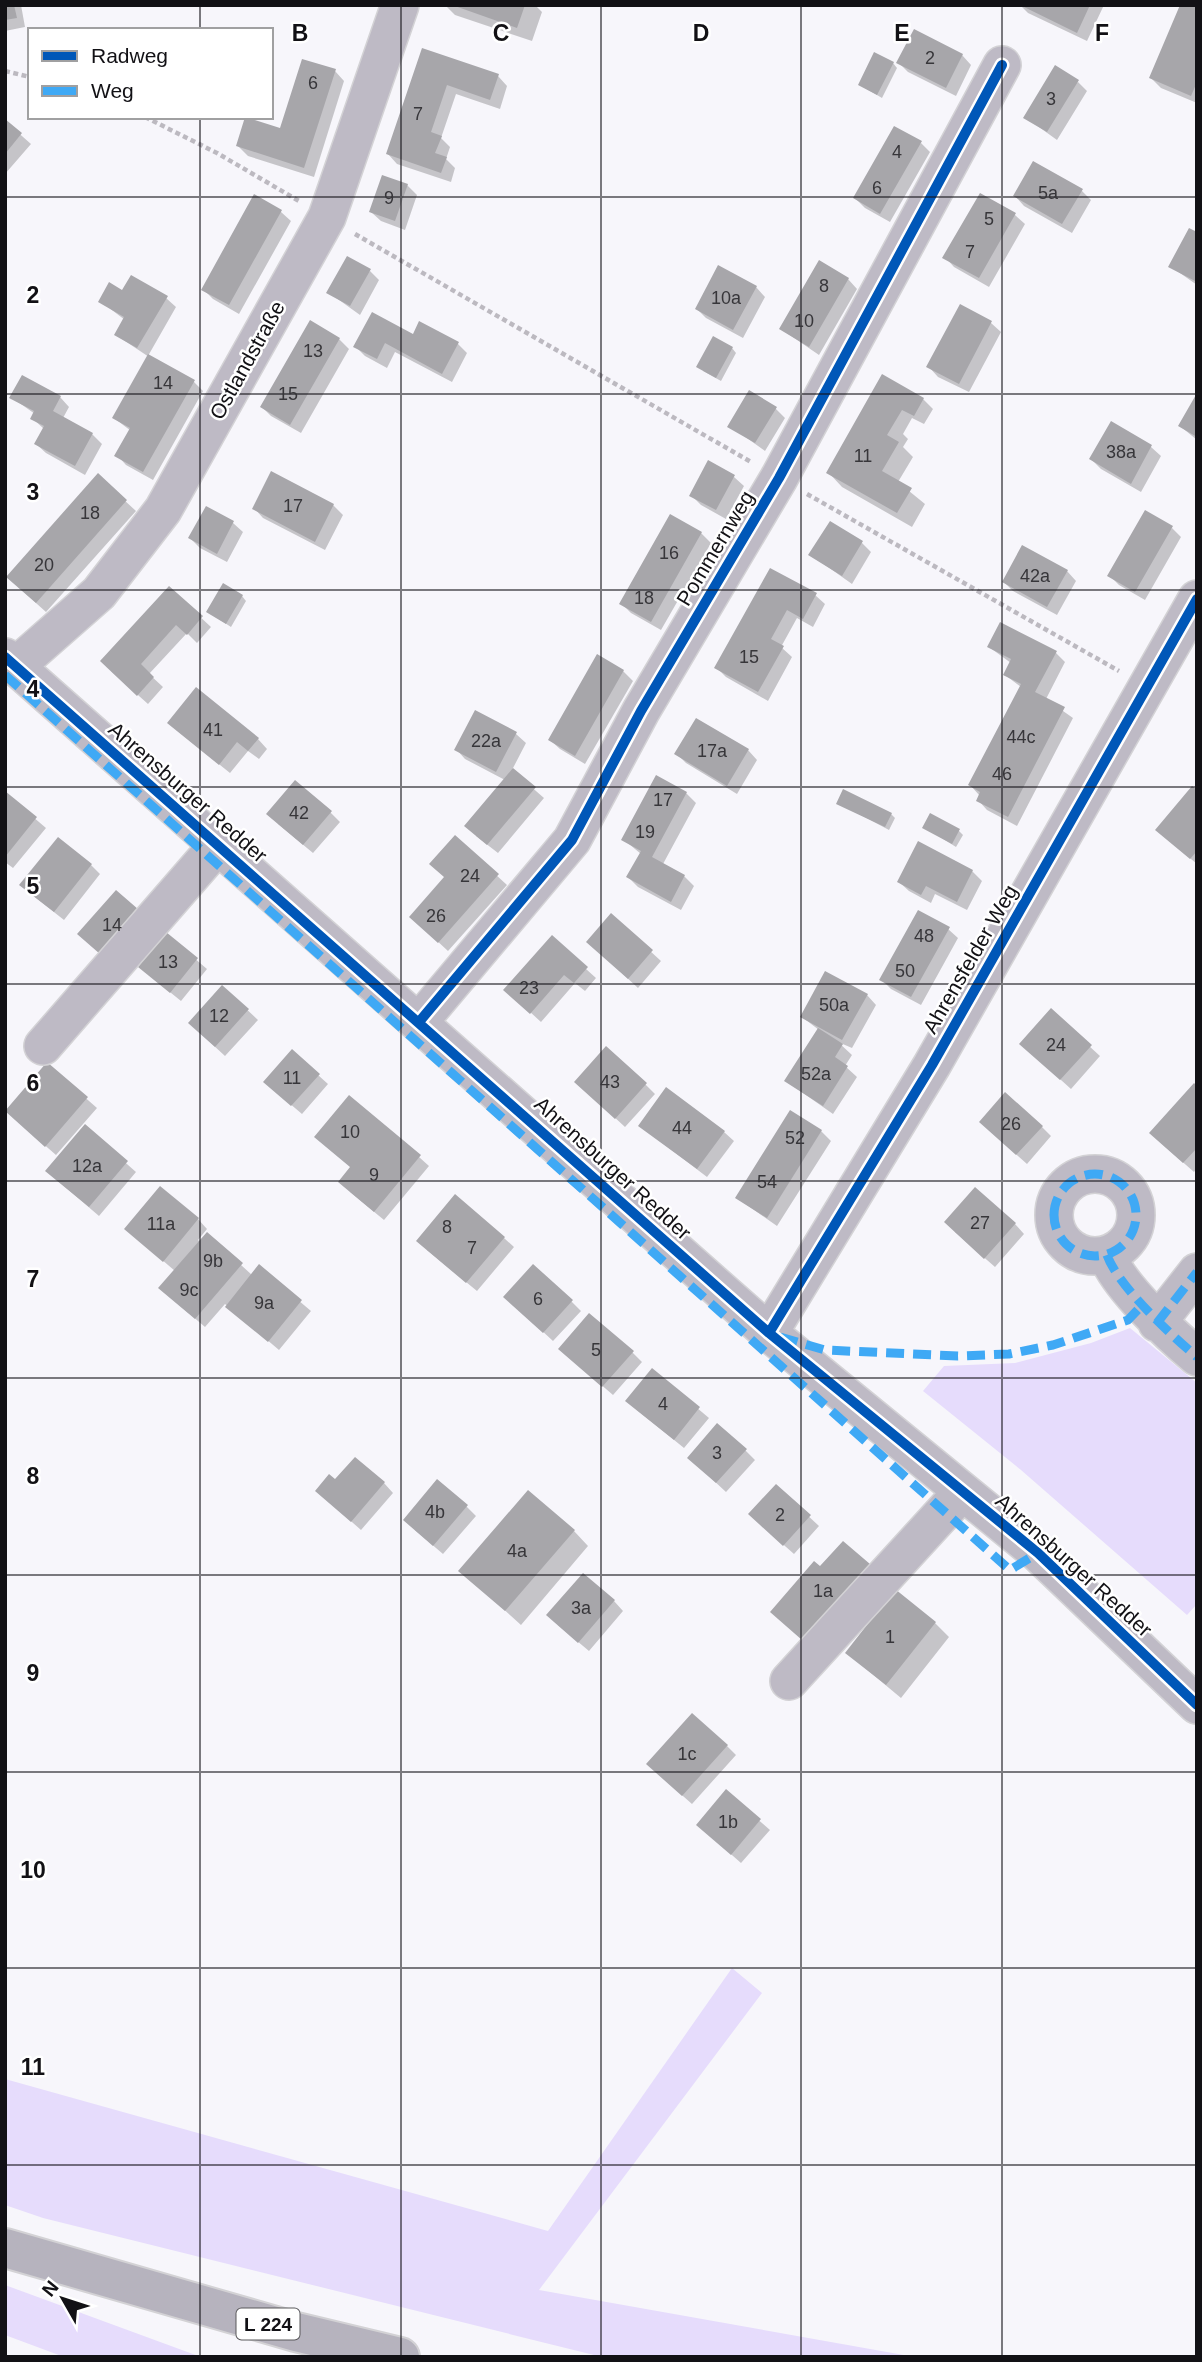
<svg xmlns="http://www.w3.org/2000/svg" width="1202" height="2362" font-family="Arial,sans-serif">
<rect width="100%" height="100%" fill="#f7f6fb"/>
<path fill="#e6dcfc" d="M 1130,1328 L 1197,1383 L 1197,1604 L 1187,1615 L 1021,1470 L 923,1391 L 944,1366 L 1015,1363 L 1091,1343 Z
M 732,1968 L 762,1993 L 539,2290 L 915,2357 L 602,2357 L 43,2218 L 5,2205 L 5,2079 L 548,2231 Z
M 5,2285 L 201,2357 L 64,2357 L 5,2335 Z"/>
<path fill="#0003" d="M 5,5 L 21,5 L 25,27 L 5,31 Z
M 445,5 L 535,5 L 542,12 L 532,41 L 455,15 Z
M 1020,5 L 1104,5 L 1087,41 L 1028,13 Z
M 1197,5 L 1197,103 L 1161,88 L 1151,78 Z
M 423,50 L 498,76 L 507,86 L 500,109 L 456,94 L 441,138 L 450,147 L 446,159 L 455,168 L 451,182 L 397,164 L 388,154 Z
M 962,55 L 971,65 L 956,96 L 908,72 L 898,62 Z
M 893,63 L 897,68 L 882,98 L 860,85 Z
M 335,71 L 344,81 L 314,177 L 248,156 L 238,146 L 281,130 Z
M 1078,82 L 1087,91 L 1057,140 L 1025,117 Z
M 5,121 L 31,144 L 5,174 Z
M 921,143 L 930,152 L 890,222 L 865,208 L 855,198 Z
M 407,185 L 417,195 L 405,230 L 381,221 L 371,212 Z
M 1082,191 L 1091,200 L 1072,233 L 1024,206 L 1015,196 Z
M 980,195 L 1015,215 L 1025,224 L 989,287 L 954,267 L 945,257 Z
M 255,197 L 281,212 L 291,221 L 239,314 L 213,299 L 203,289 Z
M 1197,234 L 1197,285 L 1170,266 Z
M 370,271 L 379,280 L 360,315 L 328,292 Z
M 848,279 L 857,289 L 819,355 L 781,329 Z
M 756,287 L 765,297 L 743,338 L 706,318 L 697,309 Z
M 123,292 L 166,298 L 176,307 L 148,356 L 194,382 L 203,391 L 153,480 L 126,465 L 117,455 L 131,431 L 114,418 L 149,357 L 116,335 L 125,320 L 100,301 Z
M 961,307 L 991,323 L 1001,332 L 969,392 L 938,377 L 929,367 Z
M 310,322 L 339,339 L 349,349 L 301,433 L 271,416 L 262,407 Z
M 413,336 L 458,344 L 467,353 L 452,382 L 395,352 L 387,368 L 365,356 L 355,346 Z
M 732,348 L 736,353 L 721,381 L 703,371 Z
M 883,376 L 923,399 L 933,409 L 924,424 L 912,418 L 903,434 L 908,439 L 903,447 L 913,457 L 898,482 L 925,504 L 912,527 L 842,487 L 828,472 Z
M 1197,396 L 1197,440 L 1180,426 Z
M 11,397 L 60,397 L 69,407 L 63,418 L 92,434 L 102,444 L 85,475 L 46,453 L 36,444 L 44,429 L 32,418 L 35,414 Z
M 775,408 L 785,418 L 765,451 L 730,426 Z
M 1112,424 L 1151,447 L 1161,456 L 1141,492 L 1101,469 L 1091,459 Z
M 98,476 L 136,511 L 46,612 L 18,587 Z
M 734,477 L 744,486 L 726,519 L 701,505 L 691,495 Z
M 333,505 L 343,515 L 325,550 L 263,518 L 254,508 Z
M 207,508 L 233,523 L 243,532 L 227,562 L 200,548 L 190,538 Z
M 1172,528 L 1181,537 L 1145,600 L 1119,585 L 1110,576 Z
M 701,533 L 711,543 L 661,630 L 631,613 L 621,603 Z
M 862,543 L 871,552 L 852,584 L 811,555 Z
M 771,570 L 815,595 L 825,604 L 813,627 L 797,618 L 781,647 L 792,657 L 768,701 L 726,677 L 717,668 Z
M 1067,571 L 1076,581 L 1057,615 L 1013,591 L 1004,582 Z
M 169,588 L 211,627 L 197,643 L 187,633 L 149,674 L 163,687 L 148,704 L 111,671 Z
M 242,596 L 246,601 L 231,627 L 208,612 Z
M 989,647 L 1056,653 L 1065,662 L 1046,699 L 1073,718 L 1017,826 L 987,810 L 978,800 L 980,796 L 970,785 L 1021,687 L 1005,675 L 1011,663 Z
M 623,671 L 633,681 L 585,764 L 560,749 L 550,740 Z
M 476,712 L 516,734 L 526,743 L 512,770 L 544,798 L 498,853 L 476,836 L 505,780 L 465,759 L 456,749 Z
M 179,732 L 258,739 L 267,749 L 259,759 L 248,751 L 230,773 Z
M 748,750 L 757,760 L 737,794 L 686,763 L 676,753 Z
M 1197,792 L 1197,864 L 1167,839 Z
M 5,793 L 46,828 L 13,868 L 5,862 Z
M 686,793 L 696,803 L 663,864 L 684,876 L 694,886 L 681,910 L 638,887 L 628,877 L 641,854 L 623,839 Z
M 838,803 L 891,814 L 895,818 L 889,830 Z
M 330,812 L 340,822 L 313,853 L 278,824 Z
M 924,827 L 959,831 L 963,835 L 956,847 Z
M 455,837 L 507,885 L 448,951 L 421,926 L 446,878 Z
M 91,865 L 100,874 L 64,920 L 31,894 Z
M 972,871 L 982,881 L 967,910 L 935,894 L 931,903 L 909,891 L 899,882 Z
M 612,916 L 661,961 L 638,988 L 598,951 Z
M 948,929 L 958,938 L 921,1005 L 891,989 L 881,979 Z
M 166,934 L 207,969 L 181,1001 L 150,976 Z
M 586,969 L 596,978 L 585,991 L 575,983 L 541,1022 L 506,990 Z
M 223,987 L 258,1020 L 225,1056 L 200,1033 Z
M 867,995 L 876,1005 L 852,1048 L 838,1042 L 852,1055 L 845,1066 L 857,1077 L 833,1114 L 786,1081 L 819,1030 L 802,1017 Z
M 1051,1011 L 1100,1056 L 1071,1089 L 1031,1053 Z
M 48,1065 L 97,1108 L 56,1155 L 17,1121 Z
M 318,1075 L 328,1084 L 302,1114 L 275,1091 Z
M 645,1084 L 655,1094 L 625,1127 L 586,1091 Z
M 1197,1088 L 1197,1168 L 1194,1172 L 1161,1143 Z
M 640,1126 L 724,1132 L 734,1141 L 707,1177 Z
M 85,1127 L 136,1172 L 99,1216 L 57,1180 Z
M 1042,1127 L 1051,1136 L 1027,1164 L 990,1131 Z
M 821,1131 L 831,1141 L 777,1226 L 737,1198 Z
M 419,1157 L 429,1166 L 384,1220 L 350,1192 L 352,1168 Z
M 198,1219 L 207,1229 L 198,1240 L 200,1242 L 207,1234 L 252,1275 L 259,1267 L 311,1311 L 279,1350 L 225,1304 L 205,1327 L 170,1297 L 175,1271 L 126,1229 Z
M 1015,1224 L 1024,1234 L 995,1267 L 955,1232 Z
M 504,1238 L 514,1247 L 477,1291 L 427,1250 Z
M 571,1301 L 581,1311 L 553,1341 L 515,1306 Z
M 632,1352 L 642,1362 L 613,1395 L 570,1358 Z
M 652,1370 L 709,1418 L 684,1448 L 637,1410 Z
M 745,1450 L 755,1460 L 726,1492 L 699,1467 Z
M 336,1481 L 384,1483 L 393,1493 L 361,1530 L 327,1500 Z
M 776,1486 L 819,1526 L 794,1554 L 760,1524 Z
M 466,1506 L 476,1516 L 443,1554 L 415,1530 Z
M 574,1531 L 588,1546 L 521,1625 L 461,1571 Z
M 614,1601 L 623,1611 L 589,1651 L 558,1625 Z
M 935,1623 L 949,1637 L 901,1698 L 847,1653 Z
M 727,1746 L 736,1755 L 692,1804 L 658,1774 Z
M 726,1792 L 770,1830 L 741,1863 L 708,1834 Z"/>
<path fill="#a7a6aa" d="M 5,5 L 14,5 L 17,18 L 5,20 Z
M 452,5 L 525,5 L 517,28 Z
M 1020,5 L 1090,5 L 1077,33 Z
M 1180,5 L 1197,5 L 1197,82 L 1191,96 L 1149,78 Z
M 914,29 L 963,54 L 946,88 L 896,63 Z
M 422,48 L 499,74 L 490,100 L 447,85 L 431,132 L 442,136 L 435,153 L 447,157 L 441,173 L 386,154 Z
M 874,52 L 894,62 L 877,95 L 858,85 Z
M 302,59 L 336,69 L 304,168 L 236,146 L 245,117 L 280,128 Z
M 1055,65 L 1079,80 L 1047,132 L 1023,118 Z
M 5,119 L 22,133 L 5,154 Z
M 894,126 L 922,141 L 880,214 L 853,198 Z
M 1033,161 L 1083,189 L 1062,224 L 1013,196 Z
M 382,175 L 408,184 L 395,221 L 369,212 Z
M 980,193 L 1016,213 L 979,278 L 942,258 Z
M 254,194 L 282,210 L 229,305 L 201,290 Z
M 1189,228 L 1197,232 L 1197,282 L 1168,267 Z
M 347,256 L 371,269 L 350,306 L 326,293 Z
M 819,260 L 849,278 L 809,347 L 779,329 Z
M 718,265 L 757,286 L 733,330 L 695,309 Z
M 131,275 L 168,296 L 137,348 L 114,335 L 124,317 L 98,302 L 109,282 L 122,290 Z
M 960,304 L 992,321 L 959,384 L 926,367 Z
M 372,312 L 413,334 L 419,321 L 459,342 L 442,374 L 385,343 L 377,359 L 353,347 Z
M 310,320 L 340,338 L 290,425 L 260,407 Z
M 713,336 L 733,347 L 716,378 L 696,367 Z
M 148,354 L 195,380 L 143,472 L 114,456 L 130,428 L 112,418 Z
M 882,374 L 924,398 L 914,416 L 902,410 L 887,435 L 899,442 L 882,471 L 912,488 L 897,513 L 826,473 Z
M 22,375 L 61,396 L 53,411 L 93,433 L 75,466 L 34,444 L 44,426 L 30,419 L 34,411 L 9,398 Z
M 749,390 L 777,407 L 755,443 L 727,427 Z
M 1197,393 L 1197,437 L 1178,426 Z
M 1111,421 L 1152,445 L 1131,484 L 1089,459 Z
M 708,460 L 735,475 L 716,510 L 689,496 Z
M 271,471 L 334,504 L 315,542 L 252,509 Z
M 98,473 L 127,500 L 36,603 L 6,577 Z
M 206,506 L 234,521 L 217,554 L 188,538 Z
M 1145,510 L 1173,526 L 1135,592 L 1107,576 Z
M 670,514 L 702,532 L 651,622 L 619,604 Z
M 830,521 L 863,541 L 842,576 L 808,555 Z
M 1022,545 L 1068,570 L 1047,607 L 1002,582 Z
M 770,568 L 817,593 L 803,619 L 787,610 L 771,639 L 784,646 L 758,692 L 714,668 Z
M 223,583 L 243,595 L 226,624 L 206,612 Z
M 169,586 L 203,616 L 187,635 L 176,625 L 141,664 L 154,677 L 137,696 L 100,661 Z
M 1000,622 L 1057,651 L 1035,692 L 1065,707 L 1008,817 L 976,801 L 980,792 L 968,785 L 1021,684 L 1003,675 L 1011,659 L 987,647 Z
M 597,654 L 624,670 L 575,756 L 548,740 Z
M 196,687 L 259,738 L 248,751 L 237,742 L 219,765 L 167,723 Z
M 475,710 L 517,732 L 496,772 L 454,750 Z
M 696,718 L 749,749 L 727,786 L 674,754 Z
M 513,768 L 536,787 L 487,845 L 464,826 Z
M 656,775 L 687,792 L 652,857 L 685,875 L 671,902 L 626,877 L 641,851 L 621,840 Z
M 295,780 L 332,811 L 303,845 L 266,814 Z
M 1192,786 L 1197,790 L 1197,851 L 1190,859 L 1155,830 Z
M 843,789 L 892,813 L 885,827 L 836,804 Z
M 5,791 L 37,817 L 5,857 Z
M 930,813 L 960,829 L 952,844 L 922,828 Z
M 455,835 L 499,874 L 438,943 L 409,917 L 444,877 L 429,864 Z
M 58,837 L 92,864 L 54,912 L 19,885 Z
M 918,841 L 973,870 L 957,902 L 926,886 L 921,895 L 897,882 Z
M 116,890 L 146,916 L 108,961 L 77,934 Z
M 918,910 L 950,927 L 911,997 L 879,980 Z
M 611,913 L 653,950 L 628,979 L 586,942 Z
M 166,932 L 198,958 L 170,993 L 138,967 Z
M 552,935 L 588,967 L 574,983 L 564,975 L 530,1014 L 503,990 Z
M 825,971 L 868,994 L 842,1040 L 800,1017 Z
M 222,985 L 249,1009 L 215,1047 L 188,1023 Z
M 1051,1008 L 1092,1045 L 1060,1080 L 1019,1044 Z
M 818,1028 L 843,1044 L 835,1057 L 848,1066 L 823,1106 L 784,1081 Z
M 606,1046 L 647,1083 L 615,1119 L 574,1082 Z
M 292,1049 L 320,1074 L 291,1106 L 263,1082 Z
M 47,1062 L 88,1097 L 45,1147 L 5,1111 Z
M 1194,1083 L 1197,1086 L 1197,1148 L 1183,1163 L 1149,1133 Z
M 666,1087 L 725,1131 L 697,1169 L 638,1126 Z
M 1005,1092 L 1043,1126 L 1016,1155 L 979,1122 Z
M 349,1095 L 421,1155 L 374,1212 L 338,1182 L 350,1167 L 314,1137 Z
M 790,1110 L 822,1130 L 767,1218 L 735,1198 Z
M 85,1124 L 128,1161 L 89,1207 L 45,1171 Z
M 160,1186 L 199,1218 L 163,1262 L 124,1229 Z
M 975,1187 L 1016,1223 L 984,1259 L 944,1222 Z
M 455,1194 L 505,1237 L 466,1283 L 416,1241 Z
M 207,1232 L 243,1263 L 195,1319 L 158,1288 Z
M 259,1264 L 302,1300 L 268,1342 L 225,1307 Z
M 533,1264 L 573,1300 L 543,1333 L 503,1297 Z
M 589,1313 L 634,1351 L 602,1387 L 558,1349 Z
M 652,1368 L 700,1407 L 674,1440 L 625,1401 Z
M 717,1423 L 747,1449 L 716,1483 L 687,1458 Z
M 355,1457 L 385,1482 L 351,1522 L 315,1491 L 329,1474 L 335,1479 Z
M 437,1479 L 468,1505 L 433,1546 L 403,1520 Z
M 776,1484 L 811,1515 L 783,1546 L 748,1514 Z
M 528,1490 L 575,1530 L 505,1611 L 458,1571 Z
M 843,1541 L 877,1570 L 810,1647 L 770,1612 L 814,1561 L 820,1566 Z
M 583,1573 L 615,1600 L 578,1643 L 546,1615 Z
M 895,1589 L 936,1622 L 886,1685 L 845,1653 Z
M 692,1713 L 728,1745 L 682,1796 L 646,1764 Z
M 726,1789 L 761,1819 L 731,1855 L 696,1825 Z"/>
<g fill="none" stroke-linecap="round" stroke-linejoin="round">
<defs>
<path id="minor" d="M 5,657 L 769,1333 L 1038,1553 L 1197,1705
M 16,666 L 99,593 L 163,510 L 327,217 L 400,5
M 419,1022 L 572,840 L 641,711 L 779,478 L 1002,65
M 43,1046 L 218,845
M1054 1215a41 41 0 1 1 82 0a41 41 0 1 1-82 0Z
M 1107,1255 C 1118,1286 1171,1335 1197,1357
M 1157,1323 L 1197,1272
M 769,1333 L 932,1065 L 1197,599
M 789,1681 L 962,1492"/>
<path id="major" d="M 5,2248 L 296,2332 L 400,2357"/>
</defs>
<use href="#minor" stroke="#d3d2d5" stroke-width="40"/>
<use href="#major" stroke="#d3d2d5" stroke-width="42"/>
<path stroke="#bcb9c0" stroke-width="4.5" stroke-dasharray="5 3.5" stroke-linecap="butt" d="M 5,71 L 30,77
M 145,117 L 217,153 L 299,201
M 355,234 L 751,462
M 807,494 L 1119,671"/>
<use href="#minor" stroke="#bebac5" stroke-width="37"/>
<use href="#major" stroke="#b6b3be" stroke-width="38"/>
<path stroke="#3fa9f5" stroke-width="9" stroke-dasharray="18 9" stroke-linecap="butt" d="M 5,675 L 1010,1570 L 1038,1553
M1054 1215a41 41 0 1 1 82 0a41 41 0 1 1-82 0Z
M 1107,1255 C 1118,1286 1171,1335 1197,1357
M 1157,1323 L 1197,1272
M 780,1337 L 825,1350 L 958,1356 L 1009,1354 L 1053,1345 L 1128,1320 L 1144,1303"/>
<defs>
<path id="cycleway" d="M 5,657 L 769,1333 L 1038,1553 L 1197,1705
M 419,1022 L 572,840 L 641,711 L 779,478 L 1002,65
M 769,1333 L 932,1065 L 1197,599"/>
</defs>
<use href="#cycleway" stroke="#fff" stroke-width="15"/>
<use href="#cycleway" stroke="#0057b8" stroke-width="10"/>
</g>
<path fill="none" stroke="#121115" stroke-width="2" stroke-opacity="0.55" d="M 200,5 L 200,30M 401,5 L 401,2357M 601,5 L 601,2357M 801,5 L 801,2357M 1002,5 L 1002,2357M 200,117 L 200,2357M 5,197 L 1197,197M 5,394 L 1197,394M 5,590 L 1197,590M 5,787 L 1197,787M 5,984 L 1197,984M 5,1181 L 1197,1181M 5,1378 L 1197,1378M 5,1575 L 1197,1575M 5,1772 L 1197,1772M 5,1968 L 1197,1968M 5,2165 L 1197,2165"/>
<g text-anchor="middle" dominant-baseline="central" stroke-width="5" stroke-linejoin="round" paint-order="stroke">
<g font-size="18" fill="#37363a">
<text x="930" y="58">2</text>
<text x="313" y="83">6</text>
<text x="1051" y="99">3</text>
<text x="418" y="114">7</text>
<text x="897" y="152">4</text>
<text x="877" y="188">6</text>
<text x="1048" y="193">5a</text>
<text x="389" y="198">9</text>
<text x="989" y="219">5</text>
<text x="970" y="252">7</text>
<text x="824" y="286">8</text>
<text x="726" y="298">10a</text>
<text x="804" y="321">10</text>
<text x="313" y="351">13</text>
<text x="163" y="383">14</text>
<text x="288" y="394">15</text>
<text x="1121" y="452">38a</text>
<text x="863" y="456">11</text>
<text x="293" y="506">17</text>
<text x="90" y="513">18</text>
<text x="669" y="553">16</text>
<text x="44" y="565">20</text>
<text x="1035" y="576">42a</text>
<text x="644" y="598">18</text>
<text x="749" y="657">15</text>
<text x="213" y="730">41</text>
<text x="1021" y="737">44c</text>
<text x="486" y="741">22a</text>
<text x="712" y="751">17a</text>
<text x="1002" y="774">46</text>
<text x="663" y="800">17</text>
<text x="299" y="813">42</text>
<text x="645" y="832">19</text>
<text x="470" y="876">24</text>
<text x="436" y="916">26</text>
<text x="112" y="925">14</text>
<text x="924" y="936">48</text>
<text x="168" y="962">13</text>
<text x="905" y="971">50</text>
<text x="529" y="988">23</text>
<text x="834" y="1005">50a</text>
<text x="219" y="1016">12</text>
<text x="1056" y="1045">24</text>
<text x="816" y="1074">52a</text>
<text x="292" y="1078">11</text>
<text x="610" y="1082">43</text>
<text x="1011" y="1124">26</text>
<text x="682" y="1128">44</text>
<text x="350" y="1132">10</text>
<text x="795" y="1138">52</text>
<text x="87" y="1166">12a</text>
<text x="374" y="1175">9</text>
<text x="767" y="1182">54</text>
<text x="980" y="1223">27</text>
<text x="161" y="1224">11a</text>
<text x="447" y="1227">8</text>
<text x="472" y="1248">7</text>
<text x="213" y="1261">9b</text>
<text x="189" y="1290">9c</text>
<text x="538" y="1299">6</text>
<text x="264" y="1303">9a</text>
<text x="596" y="1350">5</text>
<text x="663" y="1404">4</text>
<text x="717" y="1453">3</text>
<text x="435" y="1512">4b</text>
<text x="780" y="1515">2</text>
<text x="517" y="1551">4a</text>
<text x="823" y="1591">1a</text>
<text x="581" y="1608">3a</text>
<text x="890" y="1637">1</text>
<text x="687" y="1754">1c</text>
<text x="728" y="1822">1b</text>
</g>
<rect fill="#fff" stroke="#59585b" stroke-width="2" x="236.5" y="2308.5" width="63" height="31" rx="5"/>
<g font-size="19" font-weight="bold" fill="#121115">
<text x="268" y="2324">L 224</text>
</g>
<g font-size="21" fill="#121115" stroke="#fff">
<text transform="translate(247 360) rotate(-61)">Ostlandstraße</text>
<text transform="translate(715 548) rotate(-59)">Pommernweg</text>
<text transform="translate(188 792) rotate(41)">Ahrensburger Redder</text>
<text transform="translate(970 959) rotate(-60)">Ahrensfelder Weg</text>
<text transform="translate(613 1168) rotate(42)">Ahrensburger Redder</text>
<text transform="translate(1074 1565) rotate(42)">Ahrensburger Redder</text>
</g>
</g>
<g font-size="23" text-anchor="middle" font-weight="bold" fill="#121115" stroke="#fff" stroke-width="5" stroke-linejoin="round" paint-order="stroke">
<text x="300" y="41">B</text>
<text x="501" y="41">C</text>
<text x="701" y="41">D</text>
<text x="902" y="41">E</text>
<text x="1102" y="41">F</text>
<text x="33" y="303">2</text>
<text x="33" y="500">3</text>
<text x="33" y="697">4</text>
<text x="33" y="894">5</text>
<text x="33" y="1091">6</text>
<text x="33" y="1287">7</text>
<text x="33" y="1484">8</text>
<text x="33" y="1681">9</text>
<text x="33" y="1878">10</text>
<text x="33" y="2075">11</text>
</g>
<rect width="1202" height="2362" fill="none" stroke="#121115" stroke-width="14"/>
<rect x="28" y="28" width="245" height="91" fill="#ffffff" stroke="#a0a0a1" stroke-width="2"/>
<rect x="42" y="51" width="35" height="10" fill="#0057b8" stroke="#a0a0a1" stroke-width="2"/>
<text x="91" y="63" font-size="21" fill="#121115">Radweg</text>
<rect x="42" y="86" width="35" height="10" fill="#3fa9f5" stroke="#a0a0a1" stroke-width="2"/>
<text x="91" y="98" font-size="21" fill="#121115">Weg</text>
<g transform="translate(63 2299) rotate(309)" stroke="#ffffff" stroke-width="5" paint-order="stroke">
<path d="M0-5L12 26L0 18L-12 26Z" fill="#121115"/>
<text y="-10" font-size="19" font-weight="bold" text-anchor="middle" fill="#121115">N</text>
</g>
</svg>
